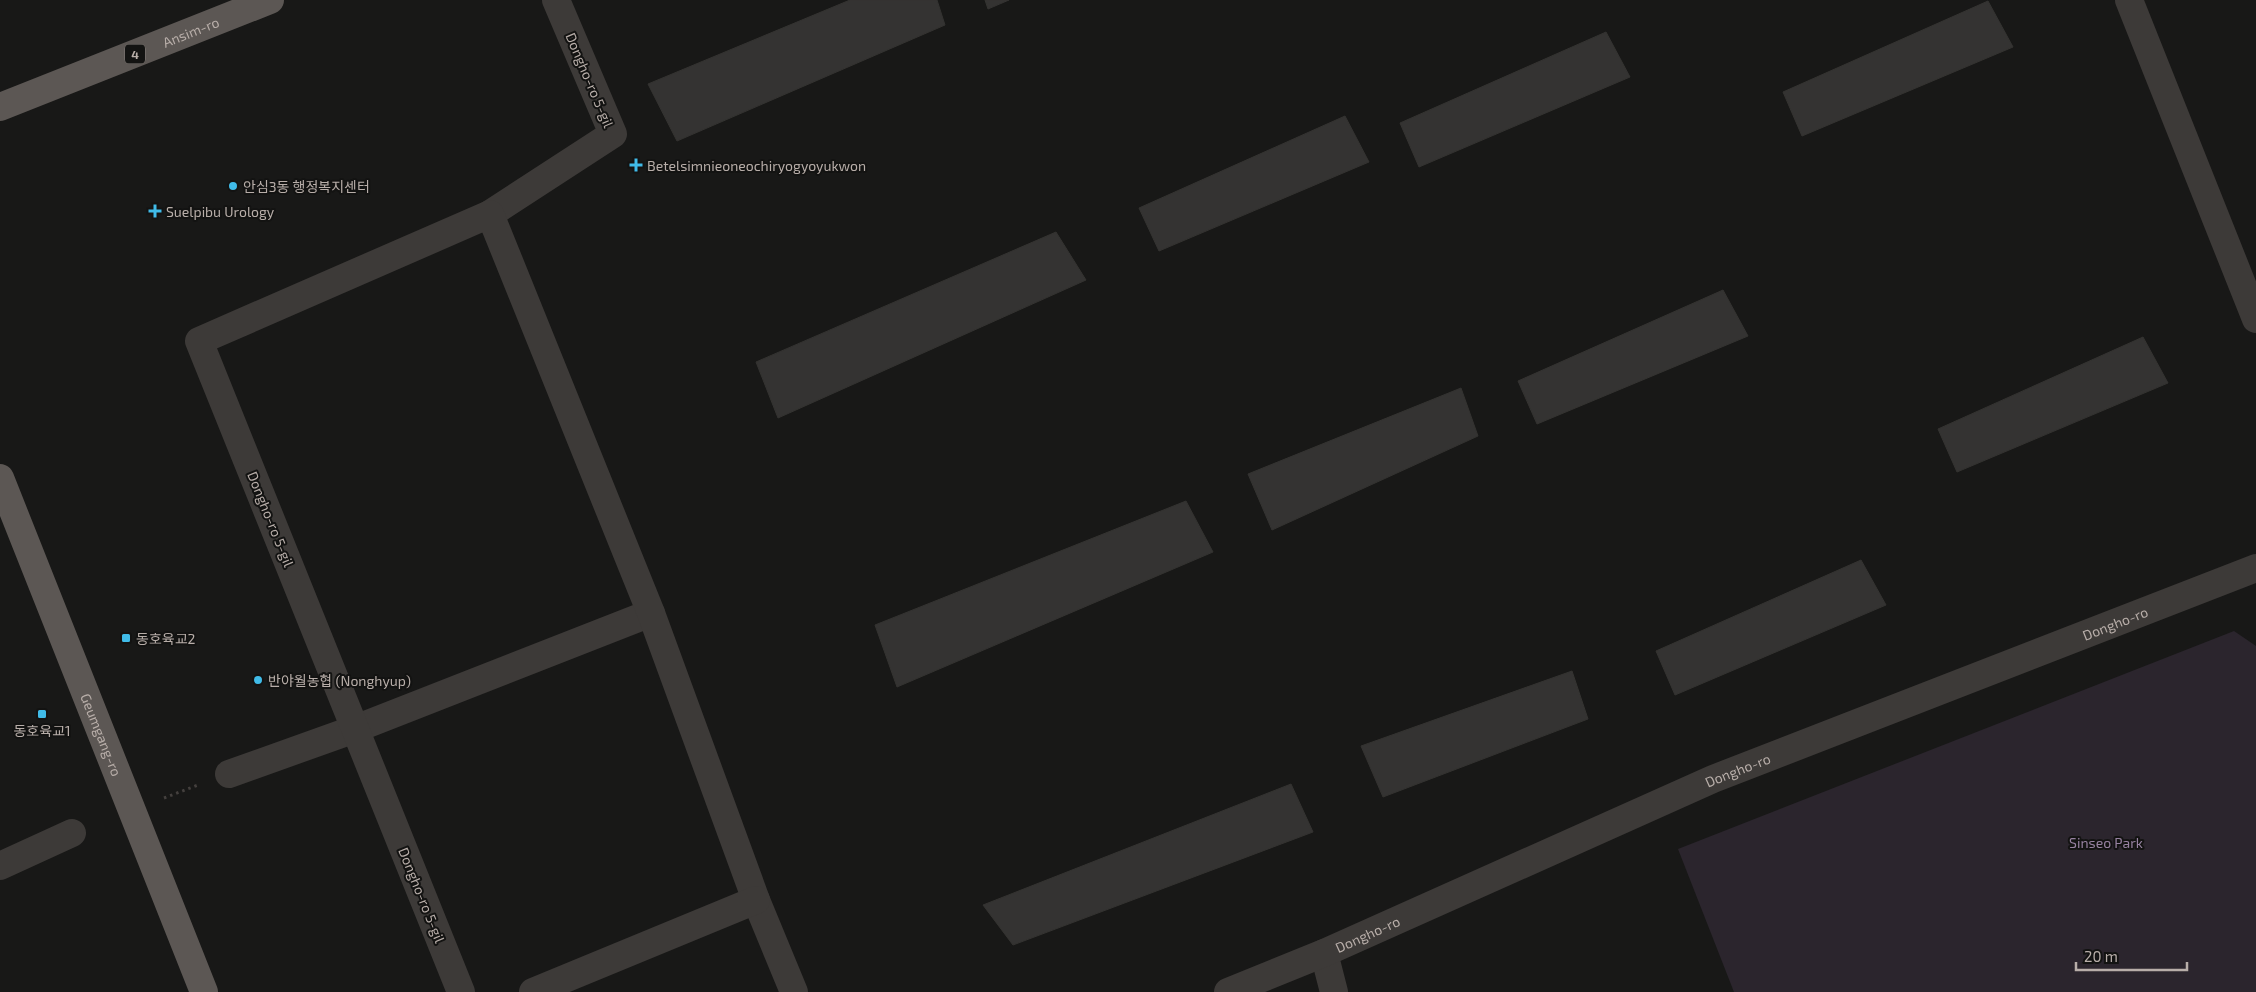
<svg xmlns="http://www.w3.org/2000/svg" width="2256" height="992" font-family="'Exo 2','Noto Sans KR',sans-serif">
<rect width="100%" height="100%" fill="#181817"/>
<path fill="#2b252d" d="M 2234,631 L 2256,646 L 2256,992 L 1734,992 L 1678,849 Z"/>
<path fill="#343332" stroke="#343331" d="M 850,0 L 937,0 L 945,25 L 677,141 L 648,84 Z
M 985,0 L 1009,0 L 988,9 Z
M 1988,1 L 2013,47 L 1802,136 L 1783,92 Z
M 1606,32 L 1630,77 L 1419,167 L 1400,123 Z
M 1345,116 L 1369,162 L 1159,251 L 1139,208 Z
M 1056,232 L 1086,280 L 778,418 L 756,362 Z
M 1723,290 L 1748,336 L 1537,424 L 1518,381 Z
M 2143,337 L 2168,383 L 1957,472 L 1938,429 Z
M 1461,388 L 1478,436 L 1272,530 L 1248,474 Z
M 1186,501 L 1213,552 L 897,687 L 875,625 Z
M 1861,560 L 1886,605 L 1675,695 L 1656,651 Z
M 1572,671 L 1588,719 L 1383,797 L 1361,746 Z
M 1291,784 L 1313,832 L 1013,945 L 983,905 Z"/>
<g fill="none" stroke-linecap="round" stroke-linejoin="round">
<path stroke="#44403e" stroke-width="3" stroke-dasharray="2.5 4" stroke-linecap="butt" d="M 164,798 L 198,785"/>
<g stroke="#3d3a38" stroke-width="28">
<path d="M 2129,0 L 2256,319"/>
<path d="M 490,214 L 613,134 L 556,0"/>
<path d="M 229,774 L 355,729 L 651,613"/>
<path d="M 0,866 L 72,833"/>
<path d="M 1324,953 L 1334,992"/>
<path d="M 461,992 L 199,341 L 490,214 L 651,613 L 756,900 L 794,992"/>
<path d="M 533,992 L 756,900"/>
<path id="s1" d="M 1228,992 L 1324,953 L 1713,779 L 2256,568"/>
</g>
<g stroke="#5c5754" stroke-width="28">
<path id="s2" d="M 0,107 L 270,0"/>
<path id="s3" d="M 0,478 L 204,992"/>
</g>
</g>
<g fill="#40bbe8" stroke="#131312" stroke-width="2">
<path d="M633.5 157.5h5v5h5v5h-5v5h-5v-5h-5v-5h5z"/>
<circle cx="233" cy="186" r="5"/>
<path d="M152.5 203.5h5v5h5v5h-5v5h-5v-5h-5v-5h5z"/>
<rect x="121" y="633" width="10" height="10" rx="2.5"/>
<circle cx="258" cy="680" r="5"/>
<rect x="37" y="709" width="10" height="10" rx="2.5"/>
</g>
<g text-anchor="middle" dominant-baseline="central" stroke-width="4" stroke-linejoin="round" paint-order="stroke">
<rect fill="#131312" stroke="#86807c" stroke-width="1" x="125" y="44.5" width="20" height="19" rx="4"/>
<g font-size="12" font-weight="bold" fill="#b8aea9">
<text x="135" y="54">4</text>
</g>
<g font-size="14" fill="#b8aea9" stroke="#131312">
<text stroke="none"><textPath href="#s2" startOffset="205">Ansim-ro</textPath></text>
<text transform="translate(590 80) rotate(67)">Dongho-ro 5-gil</text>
<text transform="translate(271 519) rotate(68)">Dongho-ro 5-gil</text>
<text stroke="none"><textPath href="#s1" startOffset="961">Dongho-ro</textPath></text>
<text stroke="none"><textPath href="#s3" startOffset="276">Geumgang-ro</textPath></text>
<text stroke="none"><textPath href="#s1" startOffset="556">Dongho-ro</textPath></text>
<text transform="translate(422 895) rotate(68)">Dongho-ro 5-gil</text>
<text stroke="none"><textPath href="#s1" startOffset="151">Dongho-ro</textPath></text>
</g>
<g font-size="14" fill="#b8aea9" stroke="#131312" text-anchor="start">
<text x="647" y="165">Betelsimnieoneochiryogyoyukwon</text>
<text x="243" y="186">안심3동 행정복지센터</text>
<text x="166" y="211">Suelpibu Urology</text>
<text x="136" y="638">동호육교2</text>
<text x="268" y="680">반야월농협 (Nonghyup)</text>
<text x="42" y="730" text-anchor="middle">동호육교1</text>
</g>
<g font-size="14" fill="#9782a1" stroke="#131312">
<text x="2106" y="842">Sinseo Park</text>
</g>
</g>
<path d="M2076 962v8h111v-8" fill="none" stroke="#b8aea9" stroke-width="2.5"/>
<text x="2084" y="962" font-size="15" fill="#b8aea9" stroke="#131312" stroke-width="4" paint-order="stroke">20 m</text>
</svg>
